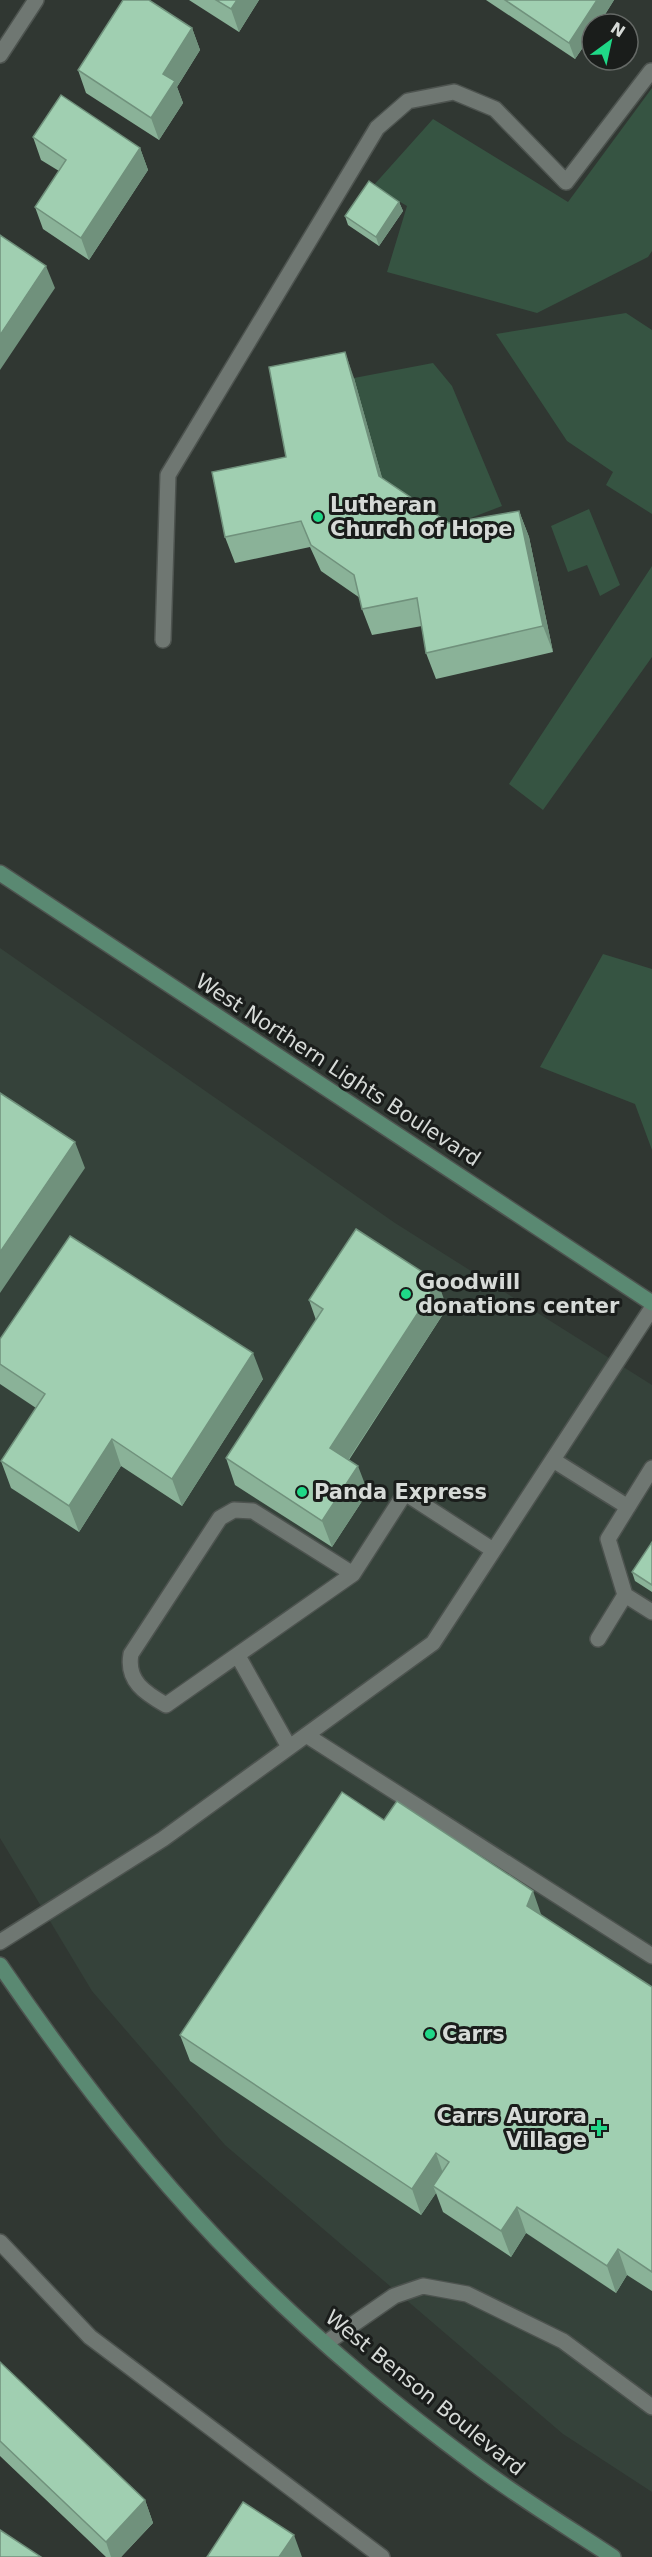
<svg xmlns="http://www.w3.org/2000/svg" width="652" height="2557" font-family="'DejaVu Sans',sans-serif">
<rect width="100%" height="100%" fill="#303732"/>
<path fill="#35423a" d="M 0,948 L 395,1223 L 652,1385 L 652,2492 L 563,2434 L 225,2145 L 92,1991 L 0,1838 Z"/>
<path fill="#365442" d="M 652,88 L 652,251 L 648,257 L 537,313 L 387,272 L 407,206 L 373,186 L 433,119 L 568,202 Z
M 626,313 L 652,330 L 652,514 L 606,485 L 613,472 L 567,441 L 496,334 Z
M 433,363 L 452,386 L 502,506 L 434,532 L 389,502 L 354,378 Z
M 589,509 L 620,585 L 600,596 L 587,565 L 568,572 L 551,526 Z
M 652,566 L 652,657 L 543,810 L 509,784 Z
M 603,954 L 652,969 L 652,1150 L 635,1104 L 540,1067 Z"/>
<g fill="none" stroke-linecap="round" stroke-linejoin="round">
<defs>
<path id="lane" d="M 163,640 L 168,475 L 377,128 L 408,101 L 454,92 L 495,109 L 566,182 L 651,71
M 553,1460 L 628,1507
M 353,1574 L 253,1511 L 234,1510 L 220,1518 L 131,1654 C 126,1681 145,1693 166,1705 L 353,1574 L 405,1493 L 493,1550
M 625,1595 L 652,1612
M 598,1639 L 625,1595 L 608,1539 L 652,1468
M 238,1656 L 289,1747
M 306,1735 L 652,1956
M 0,1942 L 163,1839 L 433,1643 L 652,1308
M 0,2242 L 90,2337 L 382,2557
M 326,2343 L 394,2296 L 423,2286 L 467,2294 L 563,2341 L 652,2407"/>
<path id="street" d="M 0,55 L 36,0"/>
<path id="secondary" d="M 0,873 L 652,1303
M 0,1965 C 71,2069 153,2176 242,2265 C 313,2337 392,2403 473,2463 C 518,2497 566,2526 613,2557"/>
</defs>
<use href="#lane" stroke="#4d534f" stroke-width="18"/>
<use href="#street" stroke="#4d534f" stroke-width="18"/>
<use href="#secondary" stroke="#4d534f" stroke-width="18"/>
<use href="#lane" stroke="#6f7772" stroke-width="15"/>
<use href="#street" stroke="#6f7772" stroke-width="15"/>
<use href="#secondary" stroke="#5a8972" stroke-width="15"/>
</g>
<path fill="#8ab298" d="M 189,0 L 259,0 L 239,32 Z
M 486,0 L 614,0 L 599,24 L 592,24 L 592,34 L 575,59 Z
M 192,28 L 200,50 L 177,87 L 183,103 L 159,140 L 86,93 L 78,70 Z
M 33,137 L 140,148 L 148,170 L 89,260 L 43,229 L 35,207 L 59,171 L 41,160 Z
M 399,202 L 403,211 L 379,246 L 348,225 L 345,216 Z
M 354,378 L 382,478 L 449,523 L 519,511 L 529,537 L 553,652 L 436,679 L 426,653 L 422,626 L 372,635 L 362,609 L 360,598 L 321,571 L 310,547 L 235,563 L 225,537 L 286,457 Z
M 309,1300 L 447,1308 L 349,1460 L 368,1492 L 332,1547 L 235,1485 L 226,1458 L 316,1320 Z
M 0,1339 L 263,1379 L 182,1506 L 121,1466 L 79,1532 L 11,1488 L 1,1461 L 36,1408 L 0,1384 Z
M 652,1542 L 652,1592 L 635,1581 L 632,1572 Z
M 384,1820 L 542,1916 L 652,1987 L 652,2291 L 627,2275 L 616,2293 L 526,2233 L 511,2257 L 443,2212 L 436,2193 L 421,2215 L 190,2061 L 180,2035 Z
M 0,2362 L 145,2500 L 153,2523 L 121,2557 L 106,2557 L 0,2456 Z"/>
<path fill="#70917c" d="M 237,0 L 259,0 L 239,32 L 231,9 Z
M 597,0 L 614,0 L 599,24 L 592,24 L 592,34 L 575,59 L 569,43 Z
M 192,28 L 200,50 L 177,87 L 183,103 L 159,140 L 151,118 L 163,74 Z
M 140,148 L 148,170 L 89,260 L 81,238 Z
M 399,202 L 403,211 L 379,246 L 376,237 Z
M 46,266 L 55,288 L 0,370 L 0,335 Z
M 345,352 L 354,378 L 389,502 L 379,476 Z
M 519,511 L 529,537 L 553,652 L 543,626 Z
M 75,1142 L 85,1168 L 0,1293 L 0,1252 Z
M 438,1282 L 447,1308 L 339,1474 L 330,1448 Z
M 253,1353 L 263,1379 L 182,1506 L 172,1479 Z
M 112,1439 L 121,1466 L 79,1532 L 69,1506 Z
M 358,1466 L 368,1492 L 332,1547 L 322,1521 Z
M 533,1891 L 542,1917 L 527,1906 Z
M 436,2153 L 445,2179 L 433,2186 L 436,2193 L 421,2215 L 412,2189 Z
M 517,2207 L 526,2233 L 511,2257 L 501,2231 Z
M 618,2249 L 627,2275 L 616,2293 L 607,2266 Z
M 145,2500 L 153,2523 L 121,2557 L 111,2557 L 106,2542 Z
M 294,2535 L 302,2557 L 279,2557 Z"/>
<path fill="#a0cfb1" stroke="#70917c" stroke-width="1.5" d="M 123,0 L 149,0 L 192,28 L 163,74 L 175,81 L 151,118 L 78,70 Z
M 216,0 L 237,0 L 231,9 Z
M 505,0 L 597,0 L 569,43 Z
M 61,95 L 140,148 L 81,238 L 35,207 L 66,160 L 33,137 Z
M 369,181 L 399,202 L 376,237 L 345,216 Z
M 0,235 L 46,266 L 0,335 Z
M 345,352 L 379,476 L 449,523 L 519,511 L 543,626 L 426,653 L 417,598 L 362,609 L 354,575 L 311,545 L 301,521 L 225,537 L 212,472 L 286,457 L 269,367 Z
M 0,1093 L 75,1142 L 0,1252 Z
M 356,1229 L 438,1282 L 330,1448 L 358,1466 L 322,1521 L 226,1458 L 323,1309 L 309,1300 Z
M 70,1236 L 253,1353 L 172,1479 L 112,1439 L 69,1506 L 1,1461 L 45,1394 L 0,1364 L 0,1339 Z
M 652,1542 L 652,1585 L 632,1572 Z
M 342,1792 L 384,1820 L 397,1801 L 533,1891 L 527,1906 L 652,1987 L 652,2272 L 618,2249 L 607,2266 L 517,2207 L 501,2231 L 433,2186 L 449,2162 L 436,2153 L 412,2189 L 180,2035 Z
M 0,2362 L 145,2500 L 106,2542 L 0,2441 Z
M 243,2502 L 294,2535 L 279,2557 L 207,2557 Z
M 0,2530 L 41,2557 L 0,2557 Z"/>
<g fill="#1fd887" stroke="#1a1d1b" stroke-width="2">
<circle cx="318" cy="517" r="6"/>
<circle cx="406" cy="1294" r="6"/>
<circle cx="302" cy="1492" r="6"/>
<circle cx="430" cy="2034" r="6"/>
<path d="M596 2119h6v6h6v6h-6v6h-6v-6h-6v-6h6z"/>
</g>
<g text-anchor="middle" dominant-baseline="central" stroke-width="6" stroke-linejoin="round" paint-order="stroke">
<g font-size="21" font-weight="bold" fill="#d6dad7" stroke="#1a1d1b" text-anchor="start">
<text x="330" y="505">Lutheran<tspan x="330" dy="24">Church of Hope</tspan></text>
<text x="418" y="1282">Goodwill<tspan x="418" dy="24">donations center</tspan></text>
<text x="314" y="1492">Panda Express</text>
<text x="442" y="2034">Carrs</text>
<text x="587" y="2116" text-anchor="end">Carrs Aurora<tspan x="587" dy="24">Village</tspan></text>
</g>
<g font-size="21" fill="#d6dad7" stroke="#1a1d1b">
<text transform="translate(338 1070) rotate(33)">West Northern Lights Boulevard</text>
<text transform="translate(425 2393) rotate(39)">West Benson Boulevard</text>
</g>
</g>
<g transform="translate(610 42) rotate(33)"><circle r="28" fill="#1a1d1b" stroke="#656966" stroke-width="1.5"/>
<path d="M0-4.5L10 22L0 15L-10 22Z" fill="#1fd887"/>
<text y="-9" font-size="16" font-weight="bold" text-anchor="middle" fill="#d6dad7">N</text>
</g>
</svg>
